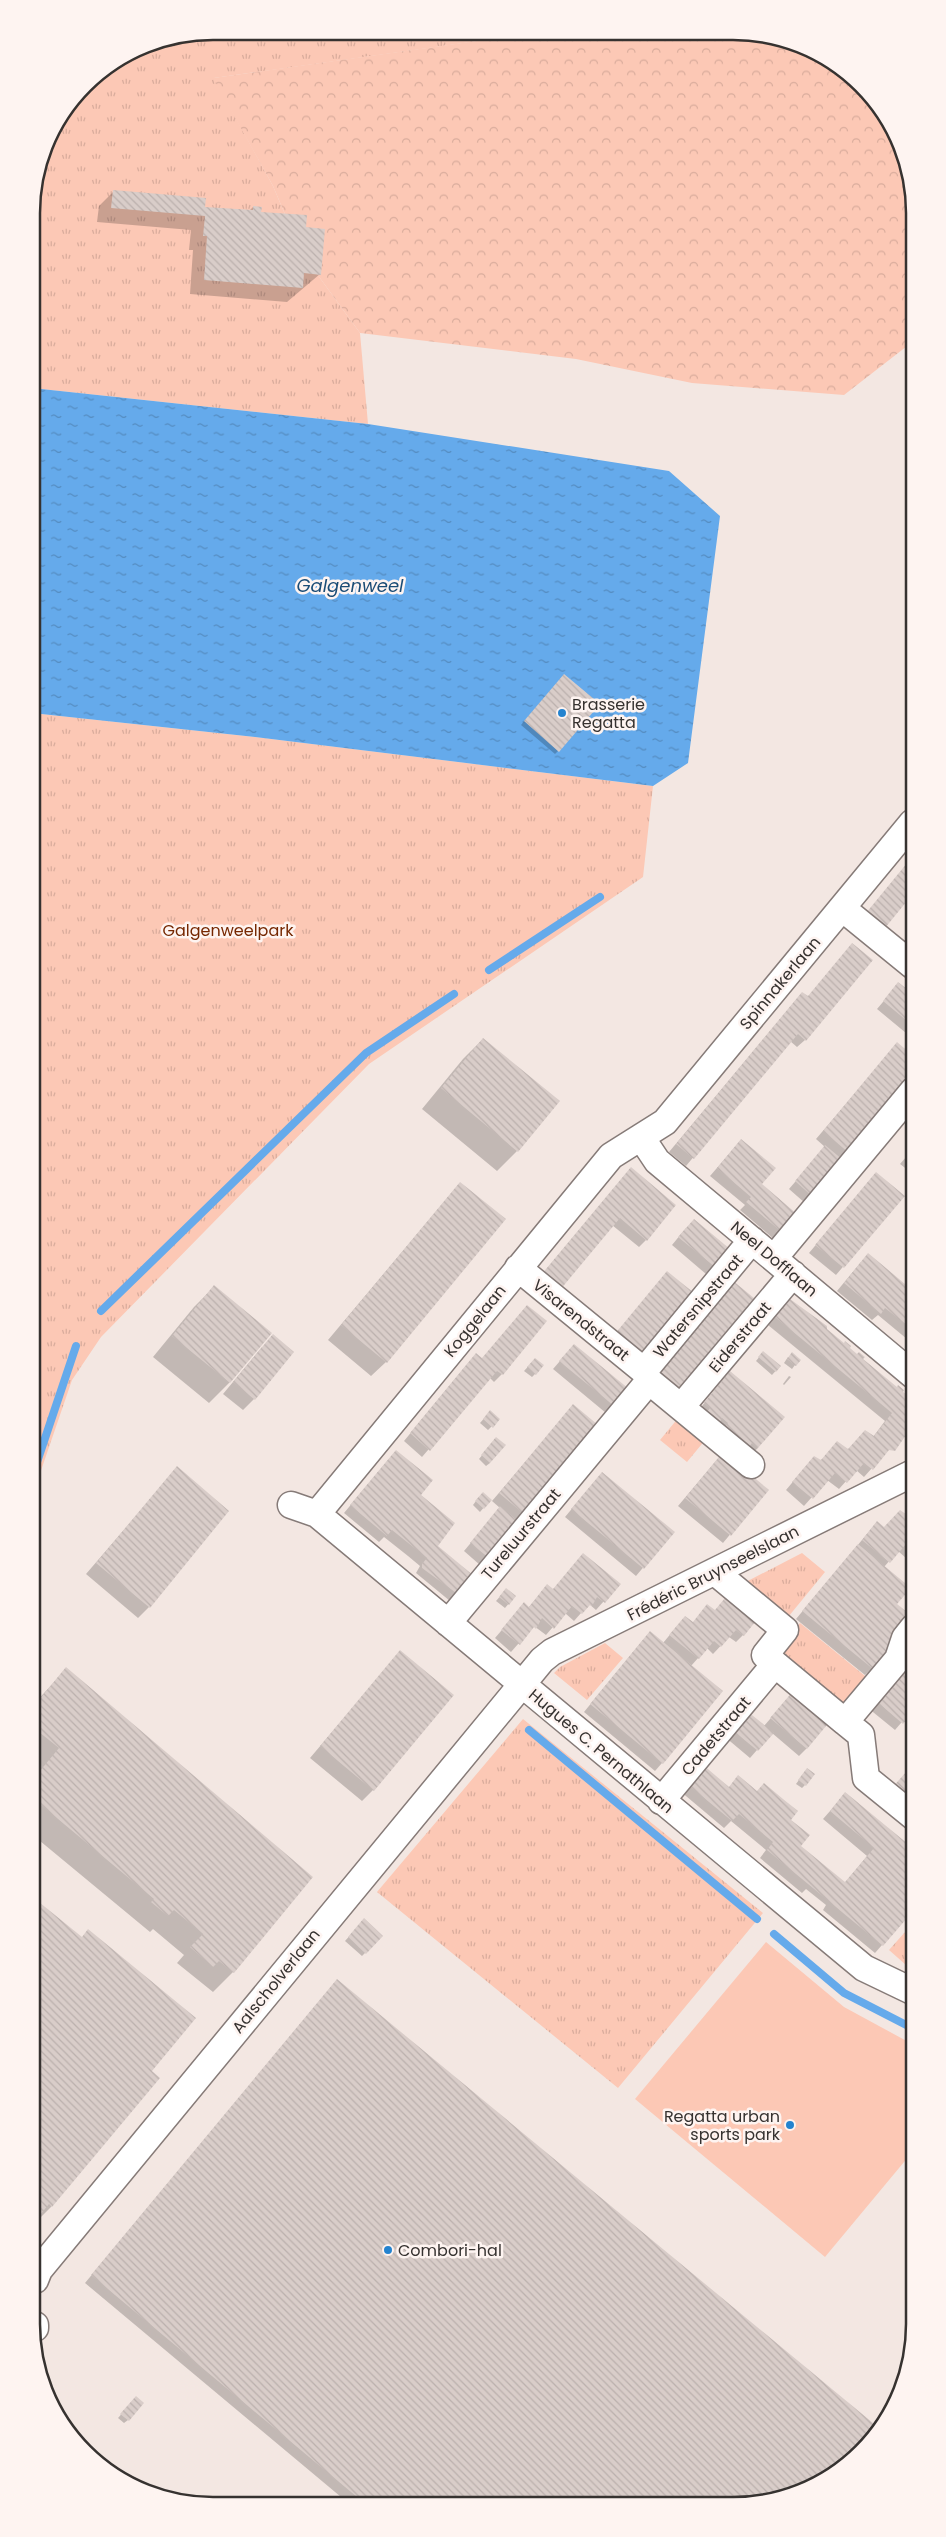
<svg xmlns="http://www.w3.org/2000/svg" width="946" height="2537" font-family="Poppins,sans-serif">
<defs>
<pattern id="grass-tufts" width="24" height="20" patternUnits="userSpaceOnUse" patternTransform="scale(1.25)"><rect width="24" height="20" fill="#fcc8b5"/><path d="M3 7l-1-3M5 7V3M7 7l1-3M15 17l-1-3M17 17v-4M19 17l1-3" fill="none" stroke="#d9ac9c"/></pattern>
<pattern id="forest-crowns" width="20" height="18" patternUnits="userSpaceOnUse" patternTransform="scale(1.25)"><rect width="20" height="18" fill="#fcc8b5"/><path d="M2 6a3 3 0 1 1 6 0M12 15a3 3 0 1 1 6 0" fill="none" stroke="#d9ac9c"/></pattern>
<pattern id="water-ripples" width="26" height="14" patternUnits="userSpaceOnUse" patternTransform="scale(1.25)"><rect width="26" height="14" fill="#65aaeb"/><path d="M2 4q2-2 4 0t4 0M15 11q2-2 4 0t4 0" fill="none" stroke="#548bbf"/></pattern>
<pattern id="building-back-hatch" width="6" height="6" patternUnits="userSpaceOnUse" patternTransform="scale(1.25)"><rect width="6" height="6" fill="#d9cdc9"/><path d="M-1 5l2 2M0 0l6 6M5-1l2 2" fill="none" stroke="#bbb0ad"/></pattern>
</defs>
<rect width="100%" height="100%" fill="#f3e7e2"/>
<path fill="url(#grass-tufts)" d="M 213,31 L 534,33 L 214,78 L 273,186 L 301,252 L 360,333 L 368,424 L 32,388 L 32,201 L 50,133 L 93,77 L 144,45 Z
M 32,713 L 255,737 L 653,786 L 643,877 L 369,1064 L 101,1337 L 72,1380 L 34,1491 Z
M 679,1417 L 706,1439 L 687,1462 L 660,1440 Z
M 802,1553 L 825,1572 L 784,1622 L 740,1585 Z
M 800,1623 L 870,1680 L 844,1712 L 775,1654 Z
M 605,1643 L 623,1658 L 587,1700 L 554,1673 L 560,1667 Z
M 523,1719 L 763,1913 L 618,2088 L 377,1892 Z
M 914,1922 L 914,1942 L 906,1965 L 889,1950 Z"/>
<path fill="url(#forest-crowns)" d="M 534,33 L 769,35 L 824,55 L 862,85 L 891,122 L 911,177 L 911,343 L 844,395 L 692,383 L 576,359 L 360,333 L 301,252 L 273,186 L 213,78 Z"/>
<path fill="#fcc8b5" d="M 766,1942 L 844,2007 L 914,2045 L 914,2150 L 825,2257 L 635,2099 Z"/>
<path fill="url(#water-ripples)" d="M 32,388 L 368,424 L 669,471 L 720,516 L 688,763 L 653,786 L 255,737 L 32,713 Z"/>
<path fill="#0003" d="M 113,192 L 204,208 L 249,211 L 253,207 L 260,213 L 305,228 L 320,274 L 287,302 L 190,294 L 193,250 L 189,250 L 191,230 L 97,222 L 99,206 Z
M 561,679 L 558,751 L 555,754 L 521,725 Z
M 871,960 L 805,1040 L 797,1047 L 790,1041 L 686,1166 L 669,1152 L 802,993 L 807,997 Z
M 899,983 L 912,995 L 912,1038 L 877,1009 Z
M 483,1039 L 517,1151 L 497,1171 L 422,1109 L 463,1059 Z
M 897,1044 L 912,1056 L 913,1075 L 805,1203 L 789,1189 L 825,1147 L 816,1139 Z
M 741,1140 L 761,1185 L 797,1215 L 775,1240 L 740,1210 L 745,1205 L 710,1176 Z
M 913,1149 L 913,1174 L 900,1164 Z
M 631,1168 L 646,1240 L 639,1247 L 612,1225 L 535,1283 Z
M 876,1173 L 903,1196 L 836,1275 L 809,1253 Z
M 460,1183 L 386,1362 L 371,1376 L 328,1340 Z
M 686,1228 L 729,1249 L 706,1274 L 672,1245 Z
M 861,1262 L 905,1285 L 913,1282 L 913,1344 L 878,1315 L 872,1320 L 837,1291 Z
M 214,1287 L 270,1333 L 229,1383 L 209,1403 L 153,1357 L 194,1307 Z
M 725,1289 L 684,1392 L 651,1377 Z
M 790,1300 L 913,1402 L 913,1422 L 864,1477 L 856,1470 L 839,1489 L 827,1480 L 804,1506 L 786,1490 L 807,1465 L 848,1450 L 873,1437 L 885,1421 L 768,1325 Z
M 527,1306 L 502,1374 L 494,1382 L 490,1378 L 422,1457 L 404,1441 L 469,1362 L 482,1359 Z
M 913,1344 L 913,1354 L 908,1350 Z
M 262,1347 L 254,1399 L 243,1410 L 223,1394 Z
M 567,1353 L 627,1389 L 606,1413 L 553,1369 Z
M 760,1356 L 780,1366 L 772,1375 L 756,1361 Z
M 788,1357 L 795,1365 L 792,1369 L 784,1363 Z
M 535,1359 L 535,1374 L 532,1377 L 524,1371 Z
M 789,1376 L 791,1377 L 784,1385 L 783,1384 Z
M 723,1380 L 758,1448 L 750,1455 L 698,1411 Z
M 573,1406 L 597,1425 L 561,1468 L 559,1466 L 550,1477 L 553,1479 L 480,1565 L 464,1551 L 500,1508 L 492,1501 Z
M 487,1415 L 499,1419 L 488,1430 L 480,1423 Z
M 493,1442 L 490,1463 L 486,1466 L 479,1459 Z
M 389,1459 L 436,1546 L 472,1576 L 450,1601 L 416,1573 L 420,1566 L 408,1556 L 384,1537 L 379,1542 L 344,1513 Z
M 716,1461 L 767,1490 L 723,1543 L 678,1506 Z
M 177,1468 L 149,1607 L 138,1618 L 86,1574 Z
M 595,1481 L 673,1532 L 636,1576 L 565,1517 Z
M 479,1497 L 490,1500 L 480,1512 L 473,1505 Z
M 913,1507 L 913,1553 L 907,1559 L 898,1551 L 884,1567 L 896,1604 L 873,1668 L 865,1675 L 796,1619 L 877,1522 L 884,1528 L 906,1516 Z
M 619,1584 L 596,1610 L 589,1604 L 574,1621 L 565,1613 L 546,1635 L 534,1626 L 511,1652 L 495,1638 L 524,1604 L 528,1608 L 547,1586 L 552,1590 Z
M 503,1593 L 515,1596 L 505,1608 L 496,1601 Z
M 714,1611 L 743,1635 L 736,1642 L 729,1637 L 713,1654 L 707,1648 L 691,1666 L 662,1763 L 655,1771 L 584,1712 L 643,1640 L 663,1643 L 678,1625 L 692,1623 Z
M 400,1652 L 373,1790 L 362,1801 L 310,1758 Z
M 906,1665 L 913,1671 L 913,1709 L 895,1730 L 868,1708 Z
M 66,1669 L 311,1877 L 233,1972 L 213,1992 L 177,1963 L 184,1955 L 153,1929 L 150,1932 L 34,1836 L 34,1775 L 39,1769 L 34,1765 L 34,1704 Z
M 794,1691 L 807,1748 L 799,1756 L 772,1733 L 750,1758 L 725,1737 L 739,1720 L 764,1726 Z
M 694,1773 L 728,1788 L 790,1820 L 799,1846 L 845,1883 L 867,1856 L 823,1819 L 845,1794 L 914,1850 L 882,1945 L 875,1953 L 823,1910 L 826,1905 L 806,1889 L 802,1893 L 760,1858 L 766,1850 L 731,1821 L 724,1828 L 680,1791 Z
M 804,1773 L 805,1785 L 802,1788 L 796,1784 Z
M 34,1899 L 81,1938 L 150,2071 L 158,2078 L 51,2207 L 35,2223 Z
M 364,1920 L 382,1936 L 362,1956 L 345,1941 Z
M 337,1980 L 879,2429 L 870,2444 L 824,2481 L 769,2502 L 347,2502 L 85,2283 Z
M 133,2401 L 128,2420 L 124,2423 L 118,2418 Z"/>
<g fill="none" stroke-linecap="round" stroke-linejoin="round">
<path stroke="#65aaeb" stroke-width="8" d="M 489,970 L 600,897
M 101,1311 L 366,1053 L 454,994
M 34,1471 L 76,1346
M 529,1730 L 757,1919
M 774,1934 L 844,1993 L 914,2029"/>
</g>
<path fill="url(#building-back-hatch)" d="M 113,190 L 206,198 L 205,207 L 253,210 L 253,206 L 262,207 L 261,212 L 307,215 L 306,227 L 325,229 L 321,275 L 304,273 L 303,288 L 204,280 L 207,236 L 203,236 L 205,216 L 111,208 Z
M 564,674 L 600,704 L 559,752 L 524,721 Z
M 912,857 L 912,895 L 885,928 L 866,913 Z
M 912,931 L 912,951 L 902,943 Z
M 852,943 L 873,960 L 806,1041 L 798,1034 L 694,1159 L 676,1144 L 802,992 L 808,996 Z
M 898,982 L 912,993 L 912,1025 L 883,1001 Z
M 483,1038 L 560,1101 L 518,1152 L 441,1088 Z
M 897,1042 L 912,1055 L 913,1077 L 849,1153 L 823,1131 Z
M 741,1139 L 776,1168 L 762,1184 L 798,1215 L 783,1233 L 746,1202 L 751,1197 L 717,1168 Z
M 825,1145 L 843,1160 L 813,1197 L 795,1181 Z
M 631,1167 L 676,1205 L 647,1241 L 620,1218 L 560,1290 L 541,1275 Z
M 876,1172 L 905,1196 L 844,1268 L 815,1245 Z
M 460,1182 L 506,1219 L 387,1363 L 341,1325 Z
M 694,1219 L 730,1249 L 715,1267 L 678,1237 Z
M 868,1253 L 905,1284 L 910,1278 L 913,1281 L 913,1330 L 885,1308 L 881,1314 L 844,1283 Z
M 667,1271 L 694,1293 L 641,1357 L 614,1335 Z
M 732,1280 L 760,1303 L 685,1393 L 657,1369 Z
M 214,1285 L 272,1333 L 230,1383 L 172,1336 Z
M 790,1299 L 827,1326 L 827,1329 L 844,1343 L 845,1341 L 851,1346 L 850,1348 L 857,1354 L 859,1352 L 865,1357 L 863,1359 L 897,1387 L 898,1385 L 904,1390 L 903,1392 L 913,1400 L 913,1425 L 895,1451 L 889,1450 L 873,1470 L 864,1463 L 847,1483 L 835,1473 L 813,1499 L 792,1482 L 814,1456 L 821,1460 L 837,1441 L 848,1449 L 865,1430 L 874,1436 L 892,1413 L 775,1317 Z
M 527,1305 L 547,1321 L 503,1375 L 497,1371 L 430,1451 L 410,1433 L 476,1353 L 482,1358 Z
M 273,1334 L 294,1352 L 255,1400 L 233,1382 Z
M 574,1344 L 629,1389 L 614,1406 L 559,1361 Z
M 763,1351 L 781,1366 L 776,1372 L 758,1357 Z
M 792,1352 L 801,1360 L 796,1366 L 787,1359 Z
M 535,1358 L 544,1365 L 536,1375 L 527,1367 Z
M 730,1371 L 785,1417 L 758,1448 L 752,1443 L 749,1447 L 725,1427 L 728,1423 L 722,1418 L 720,1422 L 707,1412 L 710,1408 L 704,1403 Z
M 573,1404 L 598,1425 L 587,1439 L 585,1437 L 578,1445 L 581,1447 L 569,1461 L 566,1459 L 552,1476 L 555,1478 L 544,1492 L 541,1490 L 534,1499 L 536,1501 L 525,1515 L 499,1493 Z
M 490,1410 L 500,1419 L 493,1428 L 483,1419 Z
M 496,1437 L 506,1445 L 490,1463 L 481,1455 Z
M 396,1450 L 433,1480 L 421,1495 L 455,1523 L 438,1546 L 474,1576 L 459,1595 L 422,1568 L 422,1564 L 427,1558 L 392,1530 L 387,1536 L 350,1505 Z
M 723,1452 L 769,1490 L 731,1536 L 685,1498 Z
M 177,1466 L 229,1511 L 150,1608 L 96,1563 Z
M 602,1472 L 675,1532 L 644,1569 L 571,1509 Z
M 483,1492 L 492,1500 L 484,1509 L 475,1501 Z
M 500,1506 L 519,1522 L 489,1558 L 470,1543 Z
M 913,1507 L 913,1551 L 906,1544 L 890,1563 L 862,1540 L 877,1521 L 884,1527 L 900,1510 L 907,1515 Z
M 858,1544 L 911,1588 L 897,1604 L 913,1617 L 913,1622 L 873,1669 L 802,1611 Z
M 583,1553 L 621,1584 L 605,1603 L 597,1597 L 592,1606 L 590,1605 L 582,1614 L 572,1606 L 554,1629 L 542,1618 L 536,1629 L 534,1627 L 520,1645 L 501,1630 L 524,1602 L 529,1607 L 547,1584 L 553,1589 Z
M 506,1588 L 516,1596 L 509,1605 L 499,1597 Z
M 730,1592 L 759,1617 L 744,1636 L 736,1630 L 721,1647 L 714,1641 L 699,1659 L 669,1635 L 685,1616 L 693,1622 L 707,1604 L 715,1610 Z
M 650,1631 L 723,1691 L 663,1764 L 590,1704 Z
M 400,1650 L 454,1695 L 374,1791 L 320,1746 Z
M 906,1663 L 913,1669 L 913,1711 L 903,1724 L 875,1700 Z
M 66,1667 L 313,1877 L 234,1973 L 219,1961 L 213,1967 L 190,1947 L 203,1934 L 174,1910 L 168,1916 L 151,1902 L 154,1899 L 34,1799 L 34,1778 L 59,1748 L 34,1728 L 34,1706 Z
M 794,1690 L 831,1720 L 807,1749 L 770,1718 Z
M 747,1711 L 774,1733 L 758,1751 L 731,1729 Z
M 914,1763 L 914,1800 L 891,1789 Z
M 702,1764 L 729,1787 L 738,1775 L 757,1791 L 764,1783 L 783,1799 L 798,1811 L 791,1820 L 810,1835 L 801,1846 L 845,1882 L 874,1848 L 830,1811 L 845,1792 L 914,1849 L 914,1910 L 883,1946 L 767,1850 L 773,1842 L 739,1814 L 732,1821 L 686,1783 Z
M 807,1768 L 815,1774 L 806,1786 L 798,1780 Z
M 34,1898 L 82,1937 L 88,1929 L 196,2018 L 152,2071 L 160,2078 L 52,2207 L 49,2204 L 35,2221 Z
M 364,1918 L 383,1936 L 366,1954 L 348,1937 Z
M 337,1979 L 879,2428 L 870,2444 L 824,2481 L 769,2502 L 363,2502 L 91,2275 Z
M 136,2396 L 144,2403 L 129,2421 L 120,2414 Z"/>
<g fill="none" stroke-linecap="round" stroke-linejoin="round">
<defs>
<path id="street" d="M 842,908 L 912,965
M 641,1137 L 657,1161 L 913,1375
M 774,1258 L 913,1091
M 518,1268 L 644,1371 L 649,1381
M 644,1371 L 752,1240
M 681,1407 L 793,1274
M 291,1505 L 317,1514 L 864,1968 L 914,1992
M 317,1514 L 611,1156 L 665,1122 L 912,823
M 715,1572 L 785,1630 L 765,1655 L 775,1664
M 448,1623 L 649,1381 L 751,1465
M 913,1628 L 905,1638 L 898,1659 L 845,1722 L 861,1735 L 866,1778 L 914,1817
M 661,1801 L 775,1664 L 845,1722
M 35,2280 L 39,2270 L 542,1660 L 552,1652 L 913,1473
M 35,2325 L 35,2328"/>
</defs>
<use href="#street" stroke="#867b78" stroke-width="29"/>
<use href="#street" stroke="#fff" stroke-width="26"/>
</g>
<g fill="#2483cf" stroke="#fef4f1" stroke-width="2">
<circle cx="562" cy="713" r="5"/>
<circle cx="790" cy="2125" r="5"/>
<circle cx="388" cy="2250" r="5"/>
</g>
<g text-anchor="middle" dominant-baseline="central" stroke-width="5" stroke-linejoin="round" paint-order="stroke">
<g font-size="16" fill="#363230" stroke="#fef4f1" text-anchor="start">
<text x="572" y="704">Brasserie<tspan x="572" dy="18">Regatta</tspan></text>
<text x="780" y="2116" text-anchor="end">Regatta urban<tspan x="780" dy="18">sports park</tspan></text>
<text x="398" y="2250">Combori-hal</text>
</g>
<g font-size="16" fill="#762701" stroke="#fef4f1">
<text x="228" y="930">Galgenweelpark</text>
</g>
<g font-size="16" fill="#363230" stroke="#fef4f1">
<text transform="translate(780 983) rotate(-50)">Spinnakerlaan</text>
<text transform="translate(774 1259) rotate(40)">Neel Dofflaan</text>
<text transform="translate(698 1306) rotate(-50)">Watersnipstraat</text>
<text transform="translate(581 1320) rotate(39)">Visarendstraat</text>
<text transform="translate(475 1321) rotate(-51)">Koggelaan</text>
<text transform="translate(740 1337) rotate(-50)">Eiderstraat</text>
<text transform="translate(521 1534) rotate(-50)">Tureluurstraat</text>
<text transform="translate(713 1573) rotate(-27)">Frédéric Bruynseelslaan</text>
<text transform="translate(716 1736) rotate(-50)">Cadetstraat</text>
<text transform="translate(601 1751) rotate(40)">Hugues C. Pernathlaan</text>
<text transform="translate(276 1981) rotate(-51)">Aalscholverlaan</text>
</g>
<g font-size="18" font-style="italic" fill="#1a4c76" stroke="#fef4f1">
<text x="350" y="585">Galgenweel</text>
</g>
</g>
<path d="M0 0H946V2537H0ZM213 40H733A173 173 0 0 1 906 213V2324A173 173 0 0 1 733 2497H213A173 173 0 0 1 40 2324V213A173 173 0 0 1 213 40Z" fill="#fef4f1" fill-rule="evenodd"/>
<path fill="none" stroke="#363230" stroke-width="2.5" d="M213 40H733A173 173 0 0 1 906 213V2324A173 173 0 0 1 733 2497H213A173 173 0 0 1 40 2324V213A173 173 0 0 1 213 40Z"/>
</svg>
